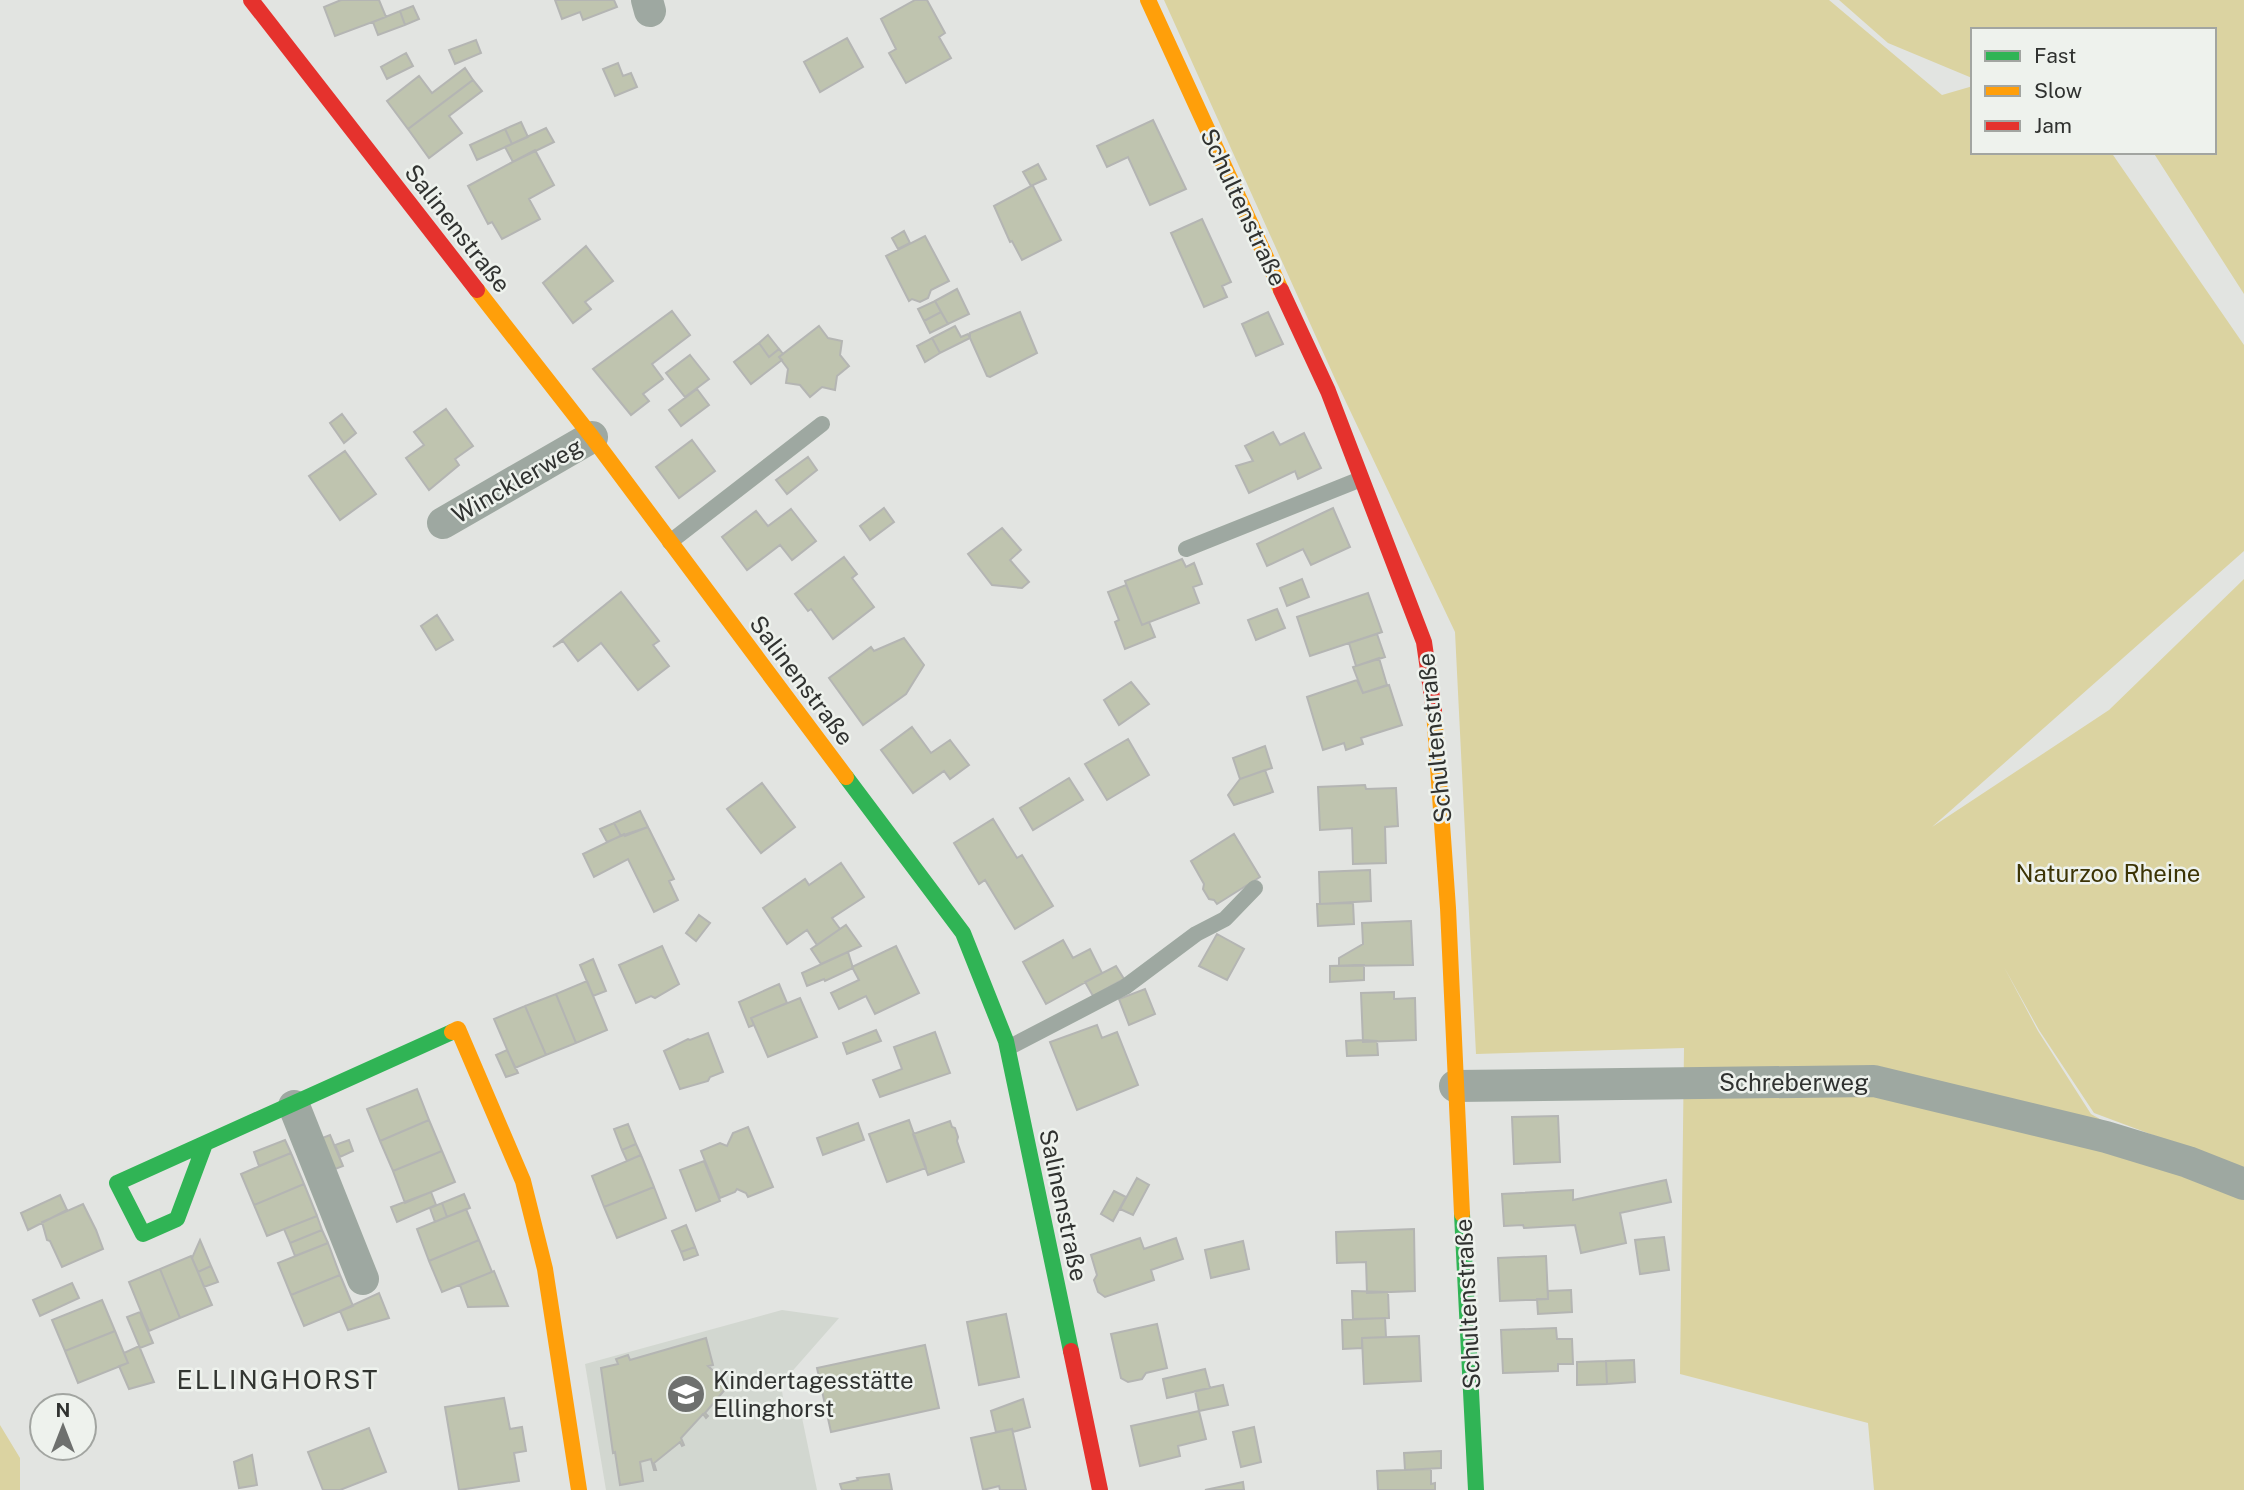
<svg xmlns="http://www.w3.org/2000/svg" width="2244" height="1490" font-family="'Public Sans',sans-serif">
<rect width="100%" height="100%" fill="#e2e4e1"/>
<path fill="#d2d7d0" d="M 782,1310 L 839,1318 L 781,1384 L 784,1404 L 800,1408 L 817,1490 L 606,1490 L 585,1364 Z"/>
<path fill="#dbd3a1" d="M 1164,0 L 1829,0 L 1942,95 L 1973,86 L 1973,152 L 2111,152 L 2244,345 L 2244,551 L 1932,827 L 2109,710 L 2244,579 L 2244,1169 L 2094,1113 L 2039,1030 L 2004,967 L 2038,1031 L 2091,1114 L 2244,1200 L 2244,1490 L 1874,1490 L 1868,1423 L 1680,1374 L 1684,1048 L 1476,1054 L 1455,632 L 1336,381 Z
M 1839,0 L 2244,0 L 2244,294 L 2153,152 L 2214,152 L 2214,30 L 1973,30 L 1972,78 L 1888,43 Z
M 0,1425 L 20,1458 L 20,1490 L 0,1490 Z"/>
<path fill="#bfc4af" stroke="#b4b5b3" stroke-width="2" d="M 341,0 L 379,0 L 386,17 L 335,36 L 324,7 Z
M 555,0 L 614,0 L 617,7 L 583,20 L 580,12 L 562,19 Z
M 915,0 L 927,0 L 945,33 L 939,37 L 951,58 L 906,83 L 889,53 L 896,49 L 881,19 Z
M 413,6 L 419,19 L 405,25 L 400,11 Z
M 400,11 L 405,25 L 378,35 L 373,22 Z
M 847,38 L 863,67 L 820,92 L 804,62 Z
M 476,40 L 481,53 L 455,64 L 449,50 Z
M 406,53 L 413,66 L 387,79 L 381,67 Z
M 618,63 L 623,76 L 631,73 L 637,87 L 615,96 L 603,69 Z
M 465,68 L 473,80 L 408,129 L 387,101 L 419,76 L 432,93 Z
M 473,80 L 482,91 L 449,116 L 462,133 L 429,158 L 408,129 Z
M 1153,120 L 1186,189 L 1150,205 L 1128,157 L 1107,167 L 1097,146 Z
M 521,122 L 528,137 L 512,144 L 505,129 Z
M 546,128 L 554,142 L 513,162 L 505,147 Z
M 505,129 L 512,144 L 477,160 L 470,145 Z
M 535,150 L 554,185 L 529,199 L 540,219 L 502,239 L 492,222 L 488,224 L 468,186 Z
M 1038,164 L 1046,179 L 1031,186 L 1023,172 Z
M 1031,186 L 1033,186 L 1061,240 L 1022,260 L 1012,241 L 1010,242 L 994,206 Z
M 1202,219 L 1231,282 L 1222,286 L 1227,297 L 1204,307 L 1171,233 Z
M 904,231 L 910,243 L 898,249 L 892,238 Z
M 925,236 L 949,281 L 931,290 L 928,298 L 920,302 L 912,299 L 909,301 L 886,256 Z
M 586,246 L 613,281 L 585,302 L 591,309 L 573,323 L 543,283 Z
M 957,289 L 969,314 L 948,324 L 935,301 Z
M 935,301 L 941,312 L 924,321 L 918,309 Z
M 672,311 L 690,335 L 652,364 L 663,379 L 643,394 L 649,401 L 631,415 L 593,369 Z
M 941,312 L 948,324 L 930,333 L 924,321 Z
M 1020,312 L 1037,353 L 990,377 L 987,376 L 970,338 L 970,333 Z
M 1268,312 L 1283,344 L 1256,356 L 1242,324 Z
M 819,326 L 828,338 L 842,341 L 840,355 L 849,366 L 837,376 L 835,390 L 822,387 L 810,397 L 800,385 L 786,383 L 788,369 L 779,357 Z
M 955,326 L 961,337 L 968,334 L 970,338 L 940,353 L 932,338 Z
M 768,335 L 779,349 L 769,357 L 759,343 Z
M 932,338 L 940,353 L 925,362 L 917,346 Z
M 759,343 L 769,357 L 779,349 L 783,354 L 779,357 L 782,360 L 751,384 L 734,362 Z
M 690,355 L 709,379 L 685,397 L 666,373 Z
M 697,389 L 709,405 L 681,426 L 669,410 Z
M 446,409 L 473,446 L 455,459 L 459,465 L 429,490 L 406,458 L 424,445 L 414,432 Z
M 342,414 L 356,433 L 344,443 L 330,423 Z
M 1273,432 L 1280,445 L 1304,433 L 1321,468 L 1298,479 L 1295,471 L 1249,493 L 1236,466 L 1253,461 L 1245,446 Z
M 692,440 L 715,471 L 679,498 L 656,467 Z
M 345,451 L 376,494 L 340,520 L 309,476 Z
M 808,457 L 817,470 L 787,494 L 776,480 Z
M 884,508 L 894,522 L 870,540 L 860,526 Z
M 1333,508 L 1350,547 L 1311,565 L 1303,549 L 1267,566 L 1257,544 Z
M 791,509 L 816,541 L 792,560 L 780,545 L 747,570 L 722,537 L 756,511 L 768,526 Z
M 1002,528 L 1021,550 L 1010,560 L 1029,582 L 1022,588 L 992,585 L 968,554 Z
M 844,557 L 857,574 L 852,578 L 874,607 L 833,639 L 811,609 L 808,611 L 795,594 Z
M 1182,559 L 1186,567 L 1194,563 L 1202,584 L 1193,587 L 1199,603 L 1142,625 L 1125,581 Z
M 1302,579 L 1309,597 L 1287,606 L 1280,588 Z
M 1126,585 L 1142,625 L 1149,622 L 1155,637 L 1125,649 L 1115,622 L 1119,620 L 1108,592 Z
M 621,592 L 659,641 L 653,645 L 669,666 L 638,690 L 601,643 L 578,661 L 563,641 L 553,647 Z
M 1368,593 L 1382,632 L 1310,656 L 1297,617 Z
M 1277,609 L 1285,628 L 1256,640 L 1248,620 Z
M 437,615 L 453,640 L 436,650 L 421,626 Z
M 1377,634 L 1385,657 L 1356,666 L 1349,643 Z
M 904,638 L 924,665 L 906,694 L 863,725 L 829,678 L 871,647 L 874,651 Z
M 1379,658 L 1387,685 L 1363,693 L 1353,667 Z
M 1357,680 L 1363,693 L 1389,685 L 1402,725 L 1361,738 L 1363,744 L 1346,750 L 1344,743 L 1323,750 L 1307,697 Z
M 1131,682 L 1149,704 L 1119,725 L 1104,700 Z
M 912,727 L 931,753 L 950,740 L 969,765 L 950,779 L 944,771 L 913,793 L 881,750 Z
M 1128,739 L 1149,775 L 1107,800 L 1085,764 Z
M 1265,746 L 1272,768 L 1240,779 L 1233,758 Z
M 1265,770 L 1273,792 L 1234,805 L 1228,795 L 1240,779 Z
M 1069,778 L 1083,800 L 1033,830 L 1020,808 Z
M 762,783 L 795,827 L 761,853 L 727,809 Z
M 1365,785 L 1366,789 L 1396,788 L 1398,826 L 1385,827 L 1386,863 L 1353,864 L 1352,828 L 1320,830 L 1318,787 Z
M 640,811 L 648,827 L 621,836 L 614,823 Z
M 993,819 L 1017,858 L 1022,855 L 1053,906 L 1015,929 L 985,880 L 979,884 L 954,843 Z
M 614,823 L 621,836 L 607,842 L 600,829 Z
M 648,827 L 674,879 L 669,881 L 678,900 L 654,912 L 628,859 L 594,877 L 583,854 L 624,834 L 625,836 Z
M 1234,834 L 1260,877 L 1217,904 L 1214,900 L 1209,899 L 1203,889 L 1204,884 L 1191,861 Z
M 841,863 L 864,897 L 832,918 L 840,929 L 817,945 L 807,930 L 787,944 L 763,908 L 805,879 L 809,885 Z
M 1370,870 L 1371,901 L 1320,904 L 1319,872 Z
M 1353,903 L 1354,924 L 1318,926 L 1317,904 Z
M 699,915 L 710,923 L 696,941 L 686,933 Z
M 1411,921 L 1413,965 L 1339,966 L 1339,958 L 1363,944 L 1362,923 Z
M 846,925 L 861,946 L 821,964 L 811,949 Z
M 1217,934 L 1244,949 L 1227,980 L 1199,966 Z
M 1063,940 L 1073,958 L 1090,949 L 1102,973 L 1046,1004 L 1023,962 Z
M 662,946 L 679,984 L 655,998 L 651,996 L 636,1003 L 619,965 Z
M 896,946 L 919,993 L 875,1014 L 866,996 L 839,1009 L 831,993 L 859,980 L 852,967 Z
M 848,952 L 853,968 L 825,981 L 824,979 L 807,986 L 802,973 Z
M 593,959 L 606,991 L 593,996 L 580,965 Z
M 1364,965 L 1364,980 L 1330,982 L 1330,966 Z
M 1116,966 L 1124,979 L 1093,996 L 1085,982 Z
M 587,981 L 607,1030 L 576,1043 L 556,994 Z
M 779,984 L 787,1003 L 751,1018 L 754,1025 L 749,1027 L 739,1002 Z
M 1145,989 L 1155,1014 L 1129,1025 L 1119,999 Z
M 1394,992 L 1394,999 L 1415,998 L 1416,1040 L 1363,1042 L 1361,993 Z
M 556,994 L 576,1043 L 546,1055 L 525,1006 Z
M 800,998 L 817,1037 L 768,1057 L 751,1018 Z
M 525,1006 L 546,1055 L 515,1068 L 494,1019 Z
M 1097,1025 L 1102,1038 L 1117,1032 L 1138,1085 L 1077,1110 L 1050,1042 Z
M 876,1030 L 881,1041 L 847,1054 L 843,1043 Z
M 935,1032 L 950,1073 L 880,1097 L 873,1080 L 902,1069 L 894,1047 Z
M 708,1033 L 723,1072 L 710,1077 L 708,1081 L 680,1089 L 664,1051 L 688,1039 L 690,1040 Z
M 1363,1040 L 1377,1041 L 1378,1055 L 1347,1056 L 1346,1041 Z
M 507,1050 L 518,1073 L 506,1077 L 496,1055 Z
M 417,1089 L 429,1120 L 380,1141 L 367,1109 Z
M 1558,1116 L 1560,1162 L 1514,1164 L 1512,1117 Z
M 429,1120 L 442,1151 L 393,1171 L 380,1141 Z
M 909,1120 L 926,1168 L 887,1182 L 869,1134 Z
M 950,1121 L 952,1127 L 955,1128 L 958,1137 L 957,1141 L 964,1162 L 928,1175 L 913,1134 Z
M 858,1123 L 864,1140 L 823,1155 L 817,1138 Z
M 628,1124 L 636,1144 L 622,1150 L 614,1129 Z
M 748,1127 L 773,1187 L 748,1197 L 746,1193 L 737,1189 L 735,1192 L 720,1198 L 701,1151 L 720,1143 L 727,1146 L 733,1133 Z
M 330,1135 L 343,1166 L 330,1171 L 317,1140 Z
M 285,1140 L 291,1153 L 259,1166 L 254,1152 Z
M 349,1140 L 353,1151 L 340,1157 L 335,1145 Z
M 636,1144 L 641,1155 L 627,1161 L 622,1150 Z
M 442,1151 L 455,1182 L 405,1203 L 393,1171 Z
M 291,1153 L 304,1184 L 254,1205 L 241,1174 Z
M 641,1155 L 654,1187 L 604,1207 L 592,1176 Z
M 704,1161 L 720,1201 L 696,1211 L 680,1170 Z
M 1137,1178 L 1149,1185 L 1133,1215 L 1120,1209 Z
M 1666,1180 L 1671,1202 L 1620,1213 L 1626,1243 L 1581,1253 L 1575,1225 L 1524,1228 L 1523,1225 L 1504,1226 L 1502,1194 L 1573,1190 L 1573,1200 Z
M 304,1184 L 317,1216 L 267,1236 L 254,1205 Z
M 654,1187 L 666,1218 L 617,1238 L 604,1207 Z
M 1114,1191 L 1126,1197 L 1113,1221 L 1101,1214 Z
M 431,1192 L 436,1205 L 397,1222 L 391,1207 Z
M 464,1194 L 470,1208 L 447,1217 L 442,1203 Z
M 60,1195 L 67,1210 L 28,1230 L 21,1213 Z
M 442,1203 L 447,1217 L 435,1222 L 430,1208 Z
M 83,1204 L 96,1230 L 103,1249 L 62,1267 L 50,1241 L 47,1240 L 42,1222 Z
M 466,1209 L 479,1240 L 429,1261 L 417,1229 Z
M 317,1216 L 322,1230 L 290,1243 L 284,1229 Z
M 686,1225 L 695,1247 L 681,1252 L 672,1231 Z
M 1414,1229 L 1415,1291 L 1367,1293 L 1366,1262 L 1337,1263 L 1336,1232 Z
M 322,1230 L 328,1243 L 295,1256 L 290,1243 Z
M 1664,1237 L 1669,1270 L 1640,1274 L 1635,1240 Z
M 1140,1238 L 1144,1249 L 1176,1238 L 1183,1259 L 1151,1270 L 1154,1280 L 1105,1297 L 1098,1292 L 1094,1280 L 1097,1275 L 1091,1255 Z
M 200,1240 L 211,1266 L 198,1272 L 192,1258 Z
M 479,1240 L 492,1272 L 442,1292 L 429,1261 Z
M 1243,1241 L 1249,1269 L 1211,1278 L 1205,1250 Z
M 328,1243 L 340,1275 L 291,1295 L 278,1263 Z
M 695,1247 L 698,1255 L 684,1260 L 681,1252 Z
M 191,1256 L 212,1305 L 180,1318 L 160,1269 Z
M 1546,1256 L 1548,1299 L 1500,1301 L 1498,1258 Z
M 211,1266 L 218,1282 L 204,1287 L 198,1272 Z
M 160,1269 L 180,1318 L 149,1331 L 129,1282 Z
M 494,1271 L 508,1306 L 468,1307 L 460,1285 Z
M 340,1275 L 353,1306 L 304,1326 L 291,1295 Z
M 72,1283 L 79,1298 L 40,1316 L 33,1300 Z
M 1571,1290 L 1572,1312 L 1538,1314 L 1537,1299 L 1548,1299 L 1548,1291 Z
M 1352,1291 L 1388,1292 L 1389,1318 L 1353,1319 Z
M 379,1293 L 389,1318 L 348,1330 L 340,1311 Z
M 102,1300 L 115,1331 L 65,1351 L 52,1320 Z
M 140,1312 L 153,1343 L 140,1348 L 127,1317 Z
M 1006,1314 L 1019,1377 L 979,1385 L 967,1322 Z
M 1385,1318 L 1386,1337 L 1362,1338 L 1362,1348 L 1343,1349 L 1342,1320 Z
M 1157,1324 L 1167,1368 L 1146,1373 L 1142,1379 L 1128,1382 L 1121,1378 L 1111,1334 Z
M 1556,1328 L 1557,1339 L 1572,1339 L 1573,1364 L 1558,1364 L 1558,1371 L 1503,1373 L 1501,1330 Z
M 115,1331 L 128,1363 L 78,1383 L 65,1351 Z
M 1419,1336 L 1421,1381 L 1364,1384 L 1362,1338 Z
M 706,1338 L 713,1365 L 708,1366 L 731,1387 L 730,1389 L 727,1387 L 705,1413 L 708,1416 L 706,1418 L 703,1414 L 681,1438 L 684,1445 L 682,1446 L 680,1442 L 654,1463 L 656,1470 L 654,1470 L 651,1459 L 640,1462 L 643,1481 L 620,1485 L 615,1452 L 613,1453 L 601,1368 L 618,1364 L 616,1359 L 628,1355 L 630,1360 Z
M 925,1345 L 939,1408 L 831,1432 L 817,1368 Z
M 139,1346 L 154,1382 L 129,1389 L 119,1366 L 128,1363 L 124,1353 Z
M 1634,1360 L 1635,1382 L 1607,1384 L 1606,1361 Z
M 1606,1361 L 1607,1384 L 1577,1385 L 1577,1362 Z
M 1205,1369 L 1210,1388 L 1167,1398 L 1163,1379 Z
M 1223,1385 L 1228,1405 L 1199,1411 L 1195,1391 Z
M 504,1398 L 510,1429 L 522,1427 L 526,1451 L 514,1453 L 519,1481 L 459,1490 L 445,1407 Z
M 1023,1399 L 1030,1427 L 1013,1432 L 1012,1429 L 996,1432 L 991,1411 Z
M 1199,1411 L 1206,1439 L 1178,1446 L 1180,1456 L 1140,1466 L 1131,1426 Z
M 1254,1427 L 1261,1462 L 1241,1467 L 1233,1432 Z
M 369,1428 L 386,1472 L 340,1490 L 323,1490 L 308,1452 Z
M 1012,1429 L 1026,1490 L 1000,1490 L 999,1486 L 983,1490 L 971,1438 Z
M 1441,1451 L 1441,1468 L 1405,1470 L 1404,1453 Z
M 252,1455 L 257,1485 L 239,1488 L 234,1462 Z
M 1431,1469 L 1431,1484 L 1435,1483 L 1435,1490 L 1378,1490 L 1377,1471 Z
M 889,1474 L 892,1490 L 842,1490 L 840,1484 L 858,1480 L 857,1478 Z
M 1243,1482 L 1244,1490 L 1205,1490 Z"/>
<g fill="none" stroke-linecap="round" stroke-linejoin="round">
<path stroke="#9ea8a1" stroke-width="16" d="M 670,542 L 822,424
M 1186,549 L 1361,479
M 1008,1048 L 1125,987 L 1196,934 L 1225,919 L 1255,888"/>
<path stroke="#9ea8a1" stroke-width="32" d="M 647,0 L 650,11
M 443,523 L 592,437
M 1455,1086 L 1874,1081 L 2106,1137 L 2188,1162 L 2244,1184
M 294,1106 L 363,1279"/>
<path stroke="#30b455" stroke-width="16" d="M 846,777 L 963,933 L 1006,1041 L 1071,1351
M 205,1144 L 177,1219 L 143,1234 L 117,1183 L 452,1032
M 1462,1214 L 1476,1490"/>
<path stroke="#ff9f0a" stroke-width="16" d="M 1148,0 L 1281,290
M 477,290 L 592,437 L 846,777
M 1434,711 L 1448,908 L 1462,1214
M 452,1032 L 458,1029 L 523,1181 L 545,1269 L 579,1490"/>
<path stroke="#e5322d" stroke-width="16" d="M 251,0 L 477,290
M 1281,290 L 1328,391 L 1424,642 L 1434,711
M 1071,1351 L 1100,1490"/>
</g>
<defs>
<symbol id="school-disc" viewBox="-11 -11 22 22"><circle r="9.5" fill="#6e706e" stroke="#eef2ed"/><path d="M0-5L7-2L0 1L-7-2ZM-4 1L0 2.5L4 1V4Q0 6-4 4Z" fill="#fff"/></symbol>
</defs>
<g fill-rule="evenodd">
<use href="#school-disc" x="664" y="1372" width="44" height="44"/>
</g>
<g text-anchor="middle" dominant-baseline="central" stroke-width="5" stroke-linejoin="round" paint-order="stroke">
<g font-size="24" fill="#303230" stroke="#eef2ed">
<text transform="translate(1244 207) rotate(65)">Schultenstraße</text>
<text transform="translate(458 228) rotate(52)">Salinenstraße</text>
<text transform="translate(517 480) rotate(-30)">Wincklerweg</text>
<text transform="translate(802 680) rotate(53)">Salinenstraße</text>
<text transform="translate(1434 738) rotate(-96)">Schultenstraße</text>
<text x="1794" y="1082">Schreberweg</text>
<text transform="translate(1064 1205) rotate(78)">Salinenstraße</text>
<text transform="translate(1467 1304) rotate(-93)">Schultenstraße</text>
</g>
<g font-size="24" fill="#3c3405" stroke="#eef2ed">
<text x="2108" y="873">Naturzoo Rheine</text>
</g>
<g font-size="24" fill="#303230" stroke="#eef2ed" text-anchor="start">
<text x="713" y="1380">Kindertagesstätte<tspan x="713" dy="28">Ellinghorst</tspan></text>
</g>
<g font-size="26" letter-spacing="2" fill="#333632" stroke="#eef2ed">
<text x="278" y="1379">ELLINGHORST</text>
</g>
</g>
<rect x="1971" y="28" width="245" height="126" fill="#eef2ed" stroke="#a2a5a1" stroke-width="2"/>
<rect x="1985" y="51" width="35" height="10" fill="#30b455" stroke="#a2a5a1" stroke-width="2"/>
<text x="2034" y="63" font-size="21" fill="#303230">Fast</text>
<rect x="1985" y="86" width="35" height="10" fill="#ff9f0a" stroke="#a2a5a1" stroke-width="2"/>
<text x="2034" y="98" font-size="21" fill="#303230">Slow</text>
<rect x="1985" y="121" width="35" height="10" fill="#e5322d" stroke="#a2a5a1" stroke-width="2"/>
<text x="2034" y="133" font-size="21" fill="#303230">Jam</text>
<g transform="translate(63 1427)"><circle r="33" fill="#eef2ed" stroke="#a2a5a1" stroke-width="2"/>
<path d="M0-5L12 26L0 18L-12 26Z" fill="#6e706e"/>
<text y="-10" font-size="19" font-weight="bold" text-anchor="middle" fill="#303230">N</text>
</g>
</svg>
